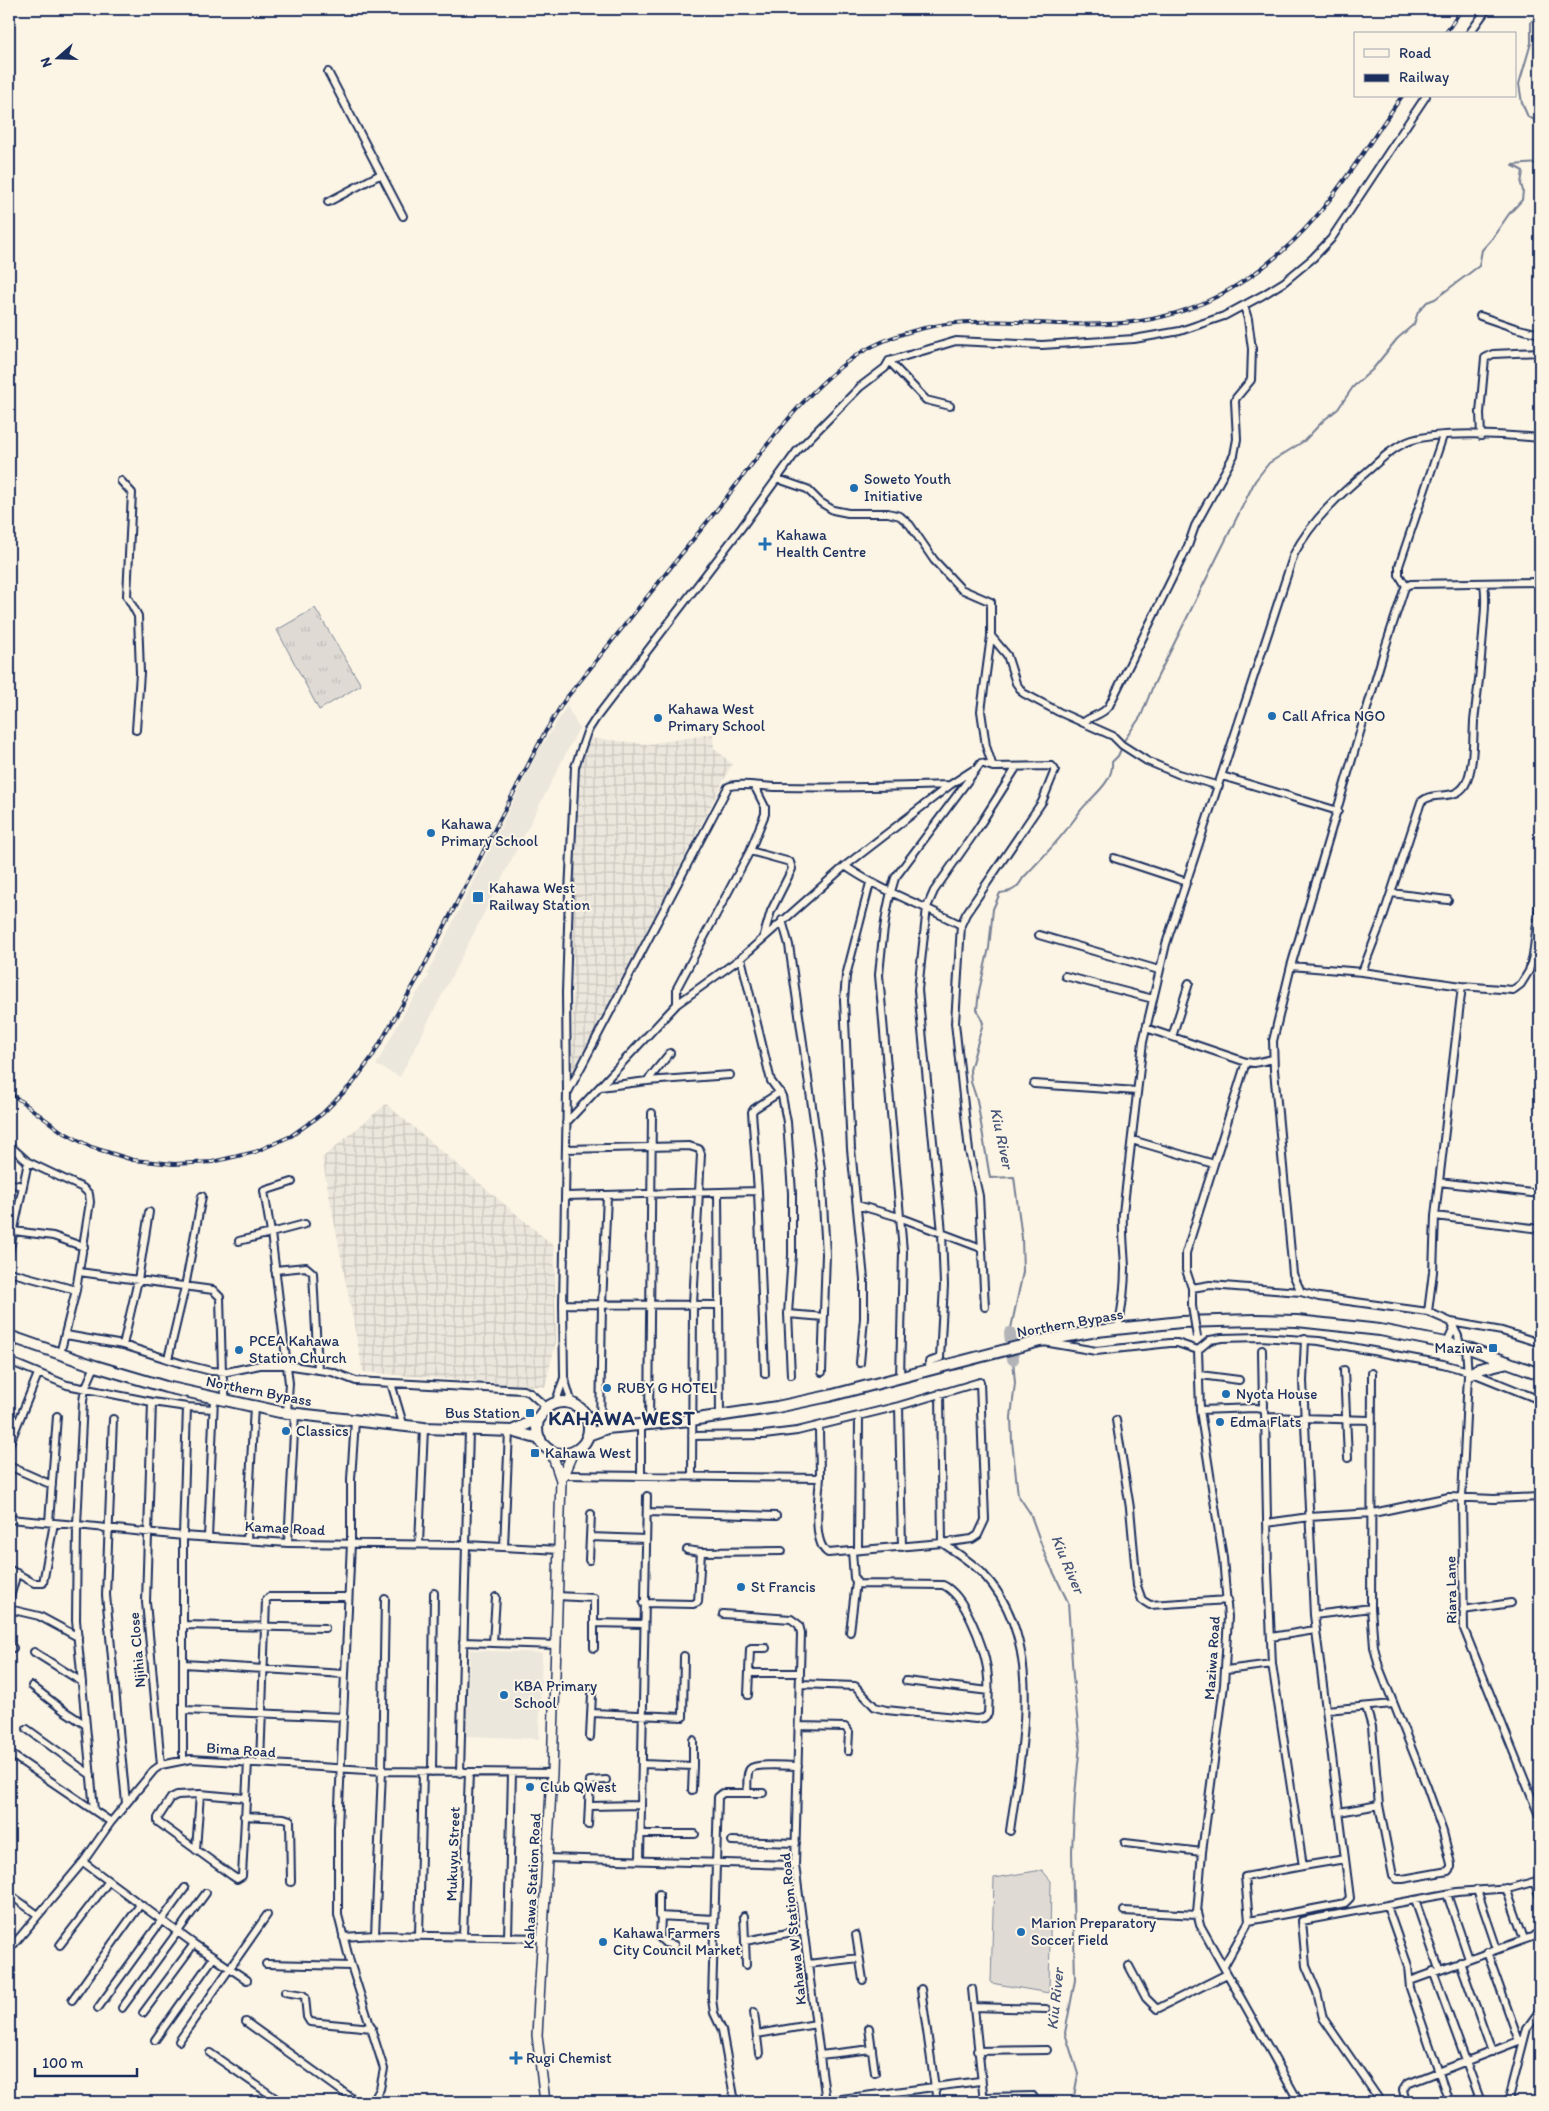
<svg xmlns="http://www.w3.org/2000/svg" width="1549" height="2111" font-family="Itim,sans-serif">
<defs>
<pattern id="industrial-grid" width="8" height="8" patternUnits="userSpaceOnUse" patternTransform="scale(1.25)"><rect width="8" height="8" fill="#ece7dc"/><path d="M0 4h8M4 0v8" fill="none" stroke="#cac6bf"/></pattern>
<pattern id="grass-tufts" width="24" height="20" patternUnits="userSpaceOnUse" patternTransform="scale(1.25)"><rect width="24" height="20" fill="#dfdbd4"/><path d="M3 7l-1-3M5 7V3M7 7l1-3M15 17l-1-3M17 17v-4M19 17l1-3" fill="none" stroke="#bfbcb8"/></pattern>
</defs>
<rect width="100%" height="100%" fill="#fcf5e5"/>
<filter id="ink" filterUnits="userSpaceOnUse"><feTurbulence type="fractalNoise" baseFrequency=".02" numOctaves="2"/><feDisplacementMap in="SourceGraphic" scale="10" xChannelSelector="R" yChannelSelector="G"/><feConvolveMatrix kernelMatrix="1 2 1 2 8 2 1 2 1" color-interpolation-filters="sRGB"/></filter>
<g filter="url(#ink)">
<path fill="#ece7dc" d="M 567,706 L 579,728 L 400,1077 L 376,1065 L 408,1006 L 429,976 L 427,974 L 539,750 Z
M 470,1650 L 542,1653 L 539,1739 L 466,1736 Z"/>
<path fill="url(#industrial-grid)" d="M 713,734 L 714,748 L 732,764 L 572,1078 L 574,769 L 590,738 L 648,744 Z
M 386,1104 L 554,1246 L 556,1341 L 545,1387 L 363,1372 L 322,1158 Z"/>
<path fill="url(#grass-tufts)" stroke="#7d8599" d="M 315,608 L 361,685 L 319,710 L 277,630 Z"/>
<path fill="#dfdbd4" stroke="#7d8599" d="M 1042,1870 L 1051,1881 L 1049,1993 L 991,1983 L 994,1878 Z"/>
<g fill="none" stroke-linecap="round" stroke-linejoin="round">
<path stroke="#767f94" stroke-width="2" d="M 1540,14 L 1531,22 L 1531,43 L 1519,84 L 1522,103 L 1528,117 L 1540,122
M 1123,742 L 1141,716 L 1153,686 L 1255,481 L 1269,463 L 1304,441 L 1324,420 L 1338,409 L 1353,387 L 1372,370 L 1397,339 L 1414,324 L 1418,312 L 1427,302 L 1435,299 L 1479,266 L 1482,250 L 1491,240 L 1509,214 L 1522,200 L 1523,191 L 1521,184 L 1523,171 L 1512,165 L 1540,163
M 1010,1333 L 1023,1272 L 1022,1238 L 1014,1177 L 990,1178 L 977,1100 L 971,1082 L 970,1070 L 983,1023 L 977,1009 L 979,991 L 989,948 L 993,909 L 1000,893 C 1012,892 1017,889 1023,878 C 1044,856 1064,835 1081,810 C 1092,796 1114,782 1112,762 L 1118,756 L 1122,747
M 1013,1359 L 1015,1383 L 1011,1417 L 1012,1441 L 1018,1495 L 1030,1513 L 1046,1557 L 1068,1602 L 1073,1677 L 1080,1744 L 1075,1795 L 1072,1851 L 1075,1980 L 1065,2033 L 1078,2074 L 1073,2102"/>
<path stroke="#b2b4b8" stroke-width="12" d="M 1010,1333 L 1013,1359"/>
<defs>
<path id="street" d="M 1469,34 L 1487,9
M 328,72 L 403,216
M 328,202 L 381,174
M 1480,316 L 1515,328 L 1540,334
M 889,361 L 926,400 L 950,406
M 1481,436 L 1480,413 L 1485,358 L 1493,354 L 1540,352
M 778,479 L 807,489 L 820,502 L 833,510 L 848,513 L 888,513 L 900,516 L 910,525 L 934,560 L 961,589 L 991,602 L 991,636 L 981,711 L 986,746 L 993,767
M 121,481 L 132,493 L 127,596 L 138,616 L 140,673 L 136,730
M 1406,586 L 1399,575 L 1399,566 L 1443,436
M 991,636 L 1007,655 L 1016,683 L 1023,693 L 1059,712 L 1113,736 L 1122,745 L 1147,761 L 1178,774 L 1219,786
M 1083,723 C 1091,715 1102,716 1109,706 L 1188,546 L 1195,526 L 1234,455 L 1237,439 L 1235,401 L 1236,398 L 1251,380 L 1252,349 L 1248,319 L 1244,306
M 981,763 L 993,767 L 1052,766 L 1055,770 L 1042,802 L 966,914 L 961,925 L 955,1023 L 969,1151 L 979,1196 L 985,1307
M 1222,776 L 1338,811
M 750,851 L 790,862 L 792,869 L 771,911 L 764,935
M 1114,858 L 1187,882
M 845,866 C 881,891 923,905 961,925
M 1391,893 L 1448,900
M 782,920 L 789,945 L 821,1169 L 826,1254 L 822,1372
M 1039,935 L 1159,970
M 741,958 L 771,1081 L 782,1096 L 787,1122 L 792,1193 L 792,1255 L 788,1314 L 791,1375
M 1291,966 L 1362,972 L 1462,986 L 1513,990 L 1521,984 L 1529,971 L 1533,956 L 1540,898
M 1362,972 L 1382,920 L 1421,802 C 1434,790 1454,802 1465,785 C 1474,770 1473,739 1474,721 C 1478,692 1481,663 1483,634 C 1484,617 1487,601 1484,584
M 1065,976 L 1153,999
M 677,1004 L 677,988 L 750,851 L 765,814 L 765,807 L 755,787
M 1146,1028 L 1246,1062 L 1186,1253 L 1186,1270 L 1192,1288 L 1210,1285 L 1301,1292 L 1319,1297 L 1428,1312 L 1451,1322 L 1458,1336 L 1460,1346
M 1172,1037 L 1189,983
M 1246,1062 L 1254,1063 L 1273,1059
M 647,1081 L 670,1053
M 1034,1084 L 1137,1091
M 600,1087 L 647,1081 L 730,1075
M 568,1092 L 728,787 C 736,782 765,787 777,787 C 835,788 892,787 950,785
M 566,1123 L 677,1004 L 741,958 L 845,866 L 950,785 L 973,770
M 1132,1140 L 1214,1164
M 9,1145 L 28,1162 L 83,1188 L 89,1194 L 90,1202 L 76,1290 L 60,1354
M 566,1149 L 689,1146 L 699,1149 L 701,1154 L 693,1304 L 692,1476
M 1439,1182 L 1540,1194
M 9,1183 L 22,1186
M 718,1193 L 720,1416
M 566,1196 L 758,1191
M 857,1205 L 899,1217 L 981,1248
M 1435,1216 L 1540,1229
M 14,1231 L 53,1236 L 84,1247
M 239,1241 L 271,1233 L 264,1191 L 292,1182
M 9,1253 L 28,1162
M 275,1270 L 306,1267 L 313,1273 L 318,1370
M 9,1272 L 76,1290
M 79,1272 L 213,1290 L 220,1297 L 222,1372 L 226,1400
M 1192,1288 L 1192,1306
M 1301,1292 L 1293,1274 L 1274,1070 L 1273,1041 L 1291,966 L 1384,651 L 1404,590 L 1406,586 L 1411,584 L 1540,582
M 563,1304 L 718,1305
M 1428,1312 L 1433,1272 L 1435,1216 L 1462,986
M 788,1314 L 824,1317
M 1451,1322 L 1502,1331 L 1540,1343
M 1118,1329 C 1122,1309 1125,1287 1125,1267 C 1124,1248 1122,1231 1123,1213 L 1143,1042 L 1166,944 L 1294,554 C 1312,520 1340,494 1370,469 C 1381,459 1393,448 1407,442 C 1436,430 1508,435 1540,438
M 66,1335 L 123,1345 L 183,1364 L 211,1371 L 227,1372 L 260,1365 L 286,1365 L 332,1372 L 356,1381 L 523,1390 L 529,1392 L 548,1409
M 1044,1342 L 1096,1351 L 1170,1343 L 1177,1343 L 1198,1350 L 1200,1410 L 1223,1558 L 1228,1617 L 1224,1685 L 1202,1852 L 1197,1913 L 1200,1925 L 1299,2102
M 1447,1343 L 1454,1328
M 123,1345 L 138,1280 L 149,1212
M 1466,1347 L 1468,1375 L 1462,1497 L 1464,1629 L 1540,1818
M 1198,1350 L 1210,1340 L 1222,1338 L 1261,1337 L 1319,1341 L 1443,1364 L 1468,1371 L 1540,1400
M 1262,1350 L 1263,1409
M 9,1354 L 15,1339
M 168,1359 L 185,1287 L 202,1196
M 9,1361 L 67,1385 L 152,1402 L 187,1407
M 860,1363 L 864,1318 L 864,1279 L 851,1149 L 844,1000 L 846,976 L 870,883
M 930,1370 L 929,1362 L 940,1358 L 944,1285 L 942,1232 L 918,990 L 927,907 L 934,891 L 978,828 L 1016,768
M 1344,1370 L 1348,1458
M 765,1374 L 758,1191 L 752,1112 L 754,1109 L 780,1092
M 1200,1375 L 1239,1380
M 900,1378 L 903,1251 L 879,975 C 882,943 885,909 895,878 L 981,763
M 391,1383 L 404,1427
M 940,1393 L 942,1543
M 152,1402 L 146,1602 L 161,1765
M 555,1404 L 564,1378
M 572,1404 L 564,1377 L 563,1304 L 567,1093 L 566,993 L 569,893 L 575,767 L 587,732 L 596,718 L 742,527 L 797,451 L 860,387 L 885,368 L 889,361 L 956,341 L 1042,345 L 1134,339 L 1180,331 L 1224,316 L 1263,295 L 1284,282 L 1313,258 L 1331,239 L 1426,96
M 899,1406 L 902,1547
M 1200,1410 L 1255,1408 L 1263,1409 L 1265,1413 L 1268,1571 L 1272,1664 L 1303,1866 L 1345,1859
M 287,1413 L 289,1383 L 271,1233 L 305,1224
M 1266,1417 L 1370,1420
M 113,1419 L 106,1595 L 126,1803
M 1116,1420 L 1130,1508 L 1137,1586 L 1142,1600 L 1150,1605 L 1228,1600
M 355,1421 L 351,1479 L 351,1543 L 338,1827 L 338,1915 L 350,1962 L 384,2069 L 380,2089 L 373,2102
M 649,1424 L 652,1113
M 641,1425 L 641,1476
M 600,1426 L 602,1304 L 607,1196
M 692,1436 L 764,1435 L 797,1431 L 899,1406 L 980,1382 L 985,1520 L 978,1535 L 972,1539 L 942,1543 L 828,1553 C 811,1542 819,1495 820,1477 C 820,1460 819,1443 819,1426
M 9,1445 L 38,1374
M 9,1466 L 52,1485
M 563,1475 L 820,1478
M 647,1512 L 776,1516
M 9,1519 L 77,1525 L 183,1536 L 288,1543 L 466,1545 L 560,1550
M 49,1522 L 57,1416
M 1267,1523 L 1309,1517 L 1373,1513 L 1449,1497 L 1494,1499 L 1540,1497
M 590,1537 L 646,1539
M 208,1538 L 214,1398
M 247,1539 L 254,1406
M 288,1543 L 295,1414
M 942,1543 C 957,1553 972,1562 984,1575 C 1047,1642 1021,1751 1010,1831
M 419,1544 L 424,1428
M 504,1547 L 509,1431
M 858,1550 L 859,1417
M 701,1552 L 782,1551
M 589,1560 L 591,1514
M 9,1569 L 34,1583 L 43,1583 L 54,1523
M 558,1596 L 594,1598 L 594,1648
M 9,1601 L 17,1573
M 643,1603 L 693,1604 L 698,1602 L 701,1552 L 687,1550
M 9,1609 L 39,1616 L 78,1637
M 1463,1610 L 1511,1603
M 723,1614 L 791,1619 L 799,1625 L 801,1633 L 795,1865 L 826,2102
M 1314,1615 L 1371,1608
M 594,1623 L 643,1624
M 183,1625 L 325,1628
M 850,1632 L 856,1582
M 1271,1637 L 1315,1630
M 463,1642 L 557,1645
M 493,1643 L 496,1597
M 9,1647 L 13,1648
M 34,1652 L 82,1682
M 184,1664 L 344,1674
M 1226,1670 L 1272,1664
M 750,1673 L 800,1673
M 906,1681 L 989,1691
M 800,1684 L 855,1686 L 875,1707 L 886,1710 L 976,1719 L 984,1718 L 988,1714 C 989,1698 989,1683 987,1668 C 983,1645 965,1595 943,1585 L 858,1584 L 854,1578 L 852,1551
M 32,1686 L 63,1710 L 86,1725
M 748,1695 L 750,1649 L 751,1648 L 766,1648
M 1366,1707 L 1372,1727 L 1379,1805 L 1393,1876 L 1397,1879 L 1403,1879 L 1448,1871 L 1451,1867 L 1451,1864 L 1443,1832 L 1427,1787 L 1379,1667 L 1374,1647 L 1371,1608 L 1372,1373
M 184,1710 L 344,1717
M 1326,1710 L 1393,1704
M 592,1713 L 683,1717 L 684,1656
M 799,1726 L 845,1727 L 849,1732 L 848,1751
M 27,1729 L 91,1775
M 590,1737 L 592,1694
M 693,1740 L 693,1766
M 9,1753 L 111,1822
M 183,1760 L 183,1536 L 187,1407 L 213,1409
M 260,1763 L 266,1600 L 269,1597 L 348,1597
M 642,1764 L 693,1766 L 692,1790
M 432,1772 L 434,1593
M 460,1773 L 469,1430
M 747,1793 C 748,1787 746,1773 750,1769 C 756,1763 789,1766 798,1766
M 245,1798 L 200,1794 L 177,1795 L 171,1798 L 158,1818 L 158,1822 L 231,1875 L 237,1879 L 242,1876 L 248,1762
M 590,1806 L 640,1805
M 94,1810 L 76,1620 L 77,1525 L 83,1401 L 85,1389 L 95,1366
M 1339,1812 L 1379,1805
M 244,1816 L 284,1818 L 290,1820 L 291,1882
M 588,1825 L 590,1781 L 606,1780
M 640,1834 L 695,1834
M 732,1841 L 796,1843
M 1125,1843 L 1202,1852
M 196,1850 L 200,1794
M 547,1858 L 795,1865
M 640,1859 L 647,1496
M 83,1862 L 194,1944 L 247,1980
M 1534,1882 L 1540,1897
M 1506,1888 L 1524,1939
M 1477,1890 L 1497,1949
M 9,1894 L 38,1915
M 659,1894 L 659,1916 L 714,1919
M 1447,1894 L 1469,1959
M 1415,1900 L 1439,1969
M 1387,1906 L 1408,1966 L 1410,1988 L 1449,2102
M 1124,1911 L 1197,1915
M 661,1916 L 660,1938 L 665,1943 L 674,1945
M 744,1916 L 746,1965
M 1249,1921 L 1345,1903 L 1350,1898 L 1314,1615 L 1303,1381 L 1305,1339
M 375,1935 L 543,1938
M 419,1935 L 423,1772
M 856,1935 L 863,1980
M 463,1936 L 469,1772
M 343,1937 L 375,1935 L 382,1771 L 385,1599
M 508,1937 L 512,1773
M 745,1941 L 804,1930
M 14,1944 L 83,1862 L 111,1822 L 154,1770 L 161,1765 L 191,1759 L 382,1771 L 552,1773
M 60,1945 L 109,1881
M 1487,1952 L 1519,2041
M 1460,1962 L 1492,2052
M 266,1964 L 351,1966
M 808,1964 L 859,1958
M 1129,1966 L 1146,1998 L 1157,2009 L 1227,1974
M 1224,1966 L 1249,1921 L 1245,1877 L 1303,1866
M 1433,1971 L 1481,2102
M 1410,1981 L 1540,1934
M 921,1989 L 937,2102
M 972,1989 L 984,2102
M 285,1992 L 303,1995 L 305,1997 L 307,2017 L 310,2022 L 372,2028
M 72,2000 L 140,1905
M 974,2007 L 1046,2009
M 98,2008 L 185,1888
M 122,2008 L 206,1893
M 754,2012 L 759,2053
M 143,2013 L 194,1944
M 246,2022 L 357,2102
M 869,2028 L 875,2073
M 757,2034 L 816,2024
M 155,2040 L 214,1957
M 179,2041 L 267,1915
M 977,2051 L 1047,2050
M 210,2053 L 281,2102
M 820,2055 L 872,2049
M 983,2097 L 1033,2096 L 1036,2102
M 826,2101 L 980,2081
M 735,2102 L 722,2030 L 714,2013 L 712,1999 L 718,1797 L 723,1793 L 763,1793
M 1381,2102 L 1323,2018 L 1317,1992 L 1306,1966 L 1302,1921 L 1457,1892 L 1511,1888 L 1540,1880
M 1406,2102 L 1403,2090 L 1407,2084 L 1524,2039
M 1508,2102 L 1527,2028 L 1540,2010"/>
<path id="secondary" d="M 561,1480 L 573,1452
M 545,2102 L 537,2035 L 552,1773 L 561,1480 L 551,1451"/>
<path id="primary" d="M 9,1336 L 95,1366 L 166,1387 L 280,1412 L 424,1428 L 512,1431 L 540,1439
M 1471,1373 L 1479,1369 L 1508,1362
M537 1428a26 26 0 1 1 52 0a26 26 0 1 1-52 0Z
M 512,1431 L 540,1418
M 588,1435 L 607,1428 L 691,1420 L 777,1407 L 829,1396 L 1040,1341 L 1097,1331 L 1181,1322 L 1256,1320 L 1297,1321 L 1380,1330 L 1466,1347 L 1540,1374"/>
</defs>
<use href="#street" stroke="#1b2f5e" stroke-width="10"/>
<use href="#secondary" stroke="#1b2f5e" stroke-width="12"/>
<use href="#primary" stroke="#1b2f5e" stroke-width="14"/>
<use href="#street" stroke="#fcf5e5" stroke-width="6"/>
<use href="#secondary" stroke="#fcf5e5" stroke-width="9"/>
<use href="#primary" stroke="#fcf5e5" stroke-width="10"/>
<defs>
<path id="rail" d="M 1445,34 L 1462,9
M 9,1092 L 61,1131 L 91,1147 L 133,1160 L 174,1164 L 212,1162 L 255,1152 L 291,1136 L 322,1114 L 353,1083 L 372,1057 L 419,976 L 544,734 L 564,701 C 617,634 670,568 723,502 C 761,453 815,375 871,347 C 935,315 991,321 1060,324 C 1095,325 1131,325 1165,316 C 1223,302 1276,263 1315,218 C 1346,181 1374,136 1402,96"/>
</defs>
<use href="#rail" stroke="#1b2f5e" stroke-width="4"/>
<use href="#rail" stroke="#fcf5e5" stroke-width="2" stroke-dasharray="5.5" stroke-linecap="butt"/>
<defs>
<path id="street-bridge" d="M 1192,1306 L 1197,1337"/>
</defs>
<use href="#street-bridge" stroke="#1b2f5e" stroke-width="10" stroke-linecap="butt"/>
<use href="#street-bridge" stroke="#fcf5e5" stroke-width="6"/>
</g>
</g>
<g fill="#1f6fb2" stroke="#fcf5e5" stroke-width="2">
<circle cx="854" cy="488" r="5"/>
<path d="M762.5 536.5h5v5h5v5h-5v5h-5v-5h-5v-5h5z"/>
<circle cx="1272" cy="716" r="5"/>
<circle cx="658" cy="718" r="5"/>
<circle cx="431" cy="833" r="5"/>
<rect x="472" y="891" width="12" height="12" rx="2.5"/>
<rect x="1488" y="1343" width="10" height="10" rx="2.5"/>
<circle cx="239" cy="1350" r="5"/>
<circle cx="607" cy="1388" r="5"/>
<circle cx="1226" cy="1394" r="5"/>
<rect x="525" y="1408" width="10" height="10" rx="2.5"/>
<circle cx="1220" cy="1422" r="5"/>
<circle cx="286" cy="1431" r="5"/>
<rect x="530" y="1448" width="10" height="10" rx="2.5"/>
<circle cx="741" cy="1587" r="5"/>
<circle cx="504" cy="1695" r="5"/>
<circle cx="530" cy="1787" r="5"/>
<circle cx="1021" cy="1932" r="5"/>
<circle cx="603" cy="1942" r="5"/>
<path d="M513.5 2050.5h5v5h5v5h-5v5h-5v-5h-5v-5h5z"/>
</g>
<g text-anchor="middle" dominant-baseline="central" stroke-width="4" stroke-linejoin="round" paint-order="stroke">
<g font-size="15" fill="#1b2f5e" stroke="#fcf5e5" text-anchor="start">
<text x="864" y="479">Soweto Youth<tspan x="864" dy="17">Initiative</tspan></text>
<text x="776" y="535">Kahawa<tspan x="776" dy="17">Health Centre</tspan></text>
<text x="668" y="709">Kahawa West<tspan x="668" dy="17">Primary School</tspan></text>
<text x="1282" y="716">Call Africa NGO</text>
<text x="441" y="824">Kahawa<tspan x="441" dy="17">Primary School</tspan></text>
<text x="489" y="888">Kahawa West<tspan x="489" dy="17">Railway Station</tspan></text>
<text x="249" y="1341">PCEA Kahawa<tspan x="249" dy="17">Station Church</tspan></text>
<text x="1483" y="1348" text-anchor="end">Maziwa</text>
<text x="617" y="1388">RUBY G HOTEL</text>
<text x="1236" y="1394">Nyota House</text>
<text x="520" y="1413" text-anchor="end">Bus Station</text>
<text x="1230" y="1422">Edma Flats</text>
<text x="296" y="1431">Classics</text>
<text x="545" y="1453">Kahawa West</text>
<text x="751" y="1587">St Francis</text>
<text x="514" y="1686">KBA Primary<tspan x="514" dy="17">School</tspan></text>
<text x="540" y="1787">Club QWest</text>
<text x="1031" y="1923">Marion Preparatory<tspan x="1031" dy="17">Soccer Field</tspan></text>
<text x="613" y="1933">Kahawa Farmers<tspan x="613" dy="17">City Council Market</tspan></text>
<text x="526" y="2058">Rugi Chemist</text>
</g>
<g font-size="15" fill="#1b2f5e" stroke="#fcf5e5">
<text transform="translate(1070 1323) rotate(-10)">Northern Bypass</text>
<text transform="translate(259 1391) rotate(11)">Northern Bypass</text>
<text transform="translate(285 1528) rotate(3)">Kamae Road</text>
<text transform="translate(1451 1590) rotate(-91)">Riara Lane</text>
<text transform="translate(137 1650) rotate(-95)">Njihia Close</text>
<text transform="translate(1212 1658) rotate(-86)">Maziwa Road</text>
<text transform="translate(241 1750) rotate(4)">Bima Road</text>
<text transform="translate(453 1854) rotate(-88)">Mukuyu Street</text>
<text transform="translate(532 1881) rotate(-87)">Kahawa Station Road</text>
<text transform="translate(793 1929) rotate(-96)">Kahawa W Station Road</text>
</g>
<g font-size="16" font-style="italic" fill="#485779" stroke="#fcf5e5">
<text transform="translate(1002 1138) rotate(78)">Kiu River</text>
<text transform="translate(1068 1564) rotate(67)">Kiu River</text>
<text transform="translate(1055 1999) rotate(-84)">Kiu River</text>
</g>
<g font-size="20" font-weight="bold" letter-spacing="1" fill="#1b2f5e" stroke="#fcf5e5">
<text x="622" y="1418">KAHAWA WEST</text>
</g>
</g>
<rect width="1549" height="2111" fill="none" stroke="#fcf5e5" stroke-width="30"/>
<rect x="15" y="15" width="1519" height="2081" fill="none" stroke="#1b2f5e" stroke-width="2" filter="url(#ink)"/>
<rect x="1354" y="32" width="162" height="65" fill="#fcf5e5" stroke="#a2a6af"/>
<rect x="1364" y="49" width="25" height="8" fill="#fcf5e5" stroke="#a2a6af"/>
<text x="1399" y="58" font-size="15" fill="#1b2f5e">Road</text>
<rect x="1364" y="74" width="25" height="8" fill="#1b2f5e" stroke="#a2a6af"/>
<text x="1399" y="82" font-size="15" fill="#1b2f5e">Railway</text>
<g transform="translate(58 58) rotate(250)" stroke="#fcf5e5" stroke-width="4" paint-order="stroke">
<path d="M0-4L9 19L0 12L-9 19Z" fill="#1b2f5e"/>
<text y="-8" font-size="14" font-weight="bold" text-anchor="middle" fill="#1b2f5e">N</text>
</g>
<path d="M35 2068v8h102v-8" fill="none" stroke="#1b2f5e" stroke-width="2.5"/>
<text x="42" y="2068" font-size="15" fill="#1b2f5e" stroke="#fcf5e5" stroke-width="4" paint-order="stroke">100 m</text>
</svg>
